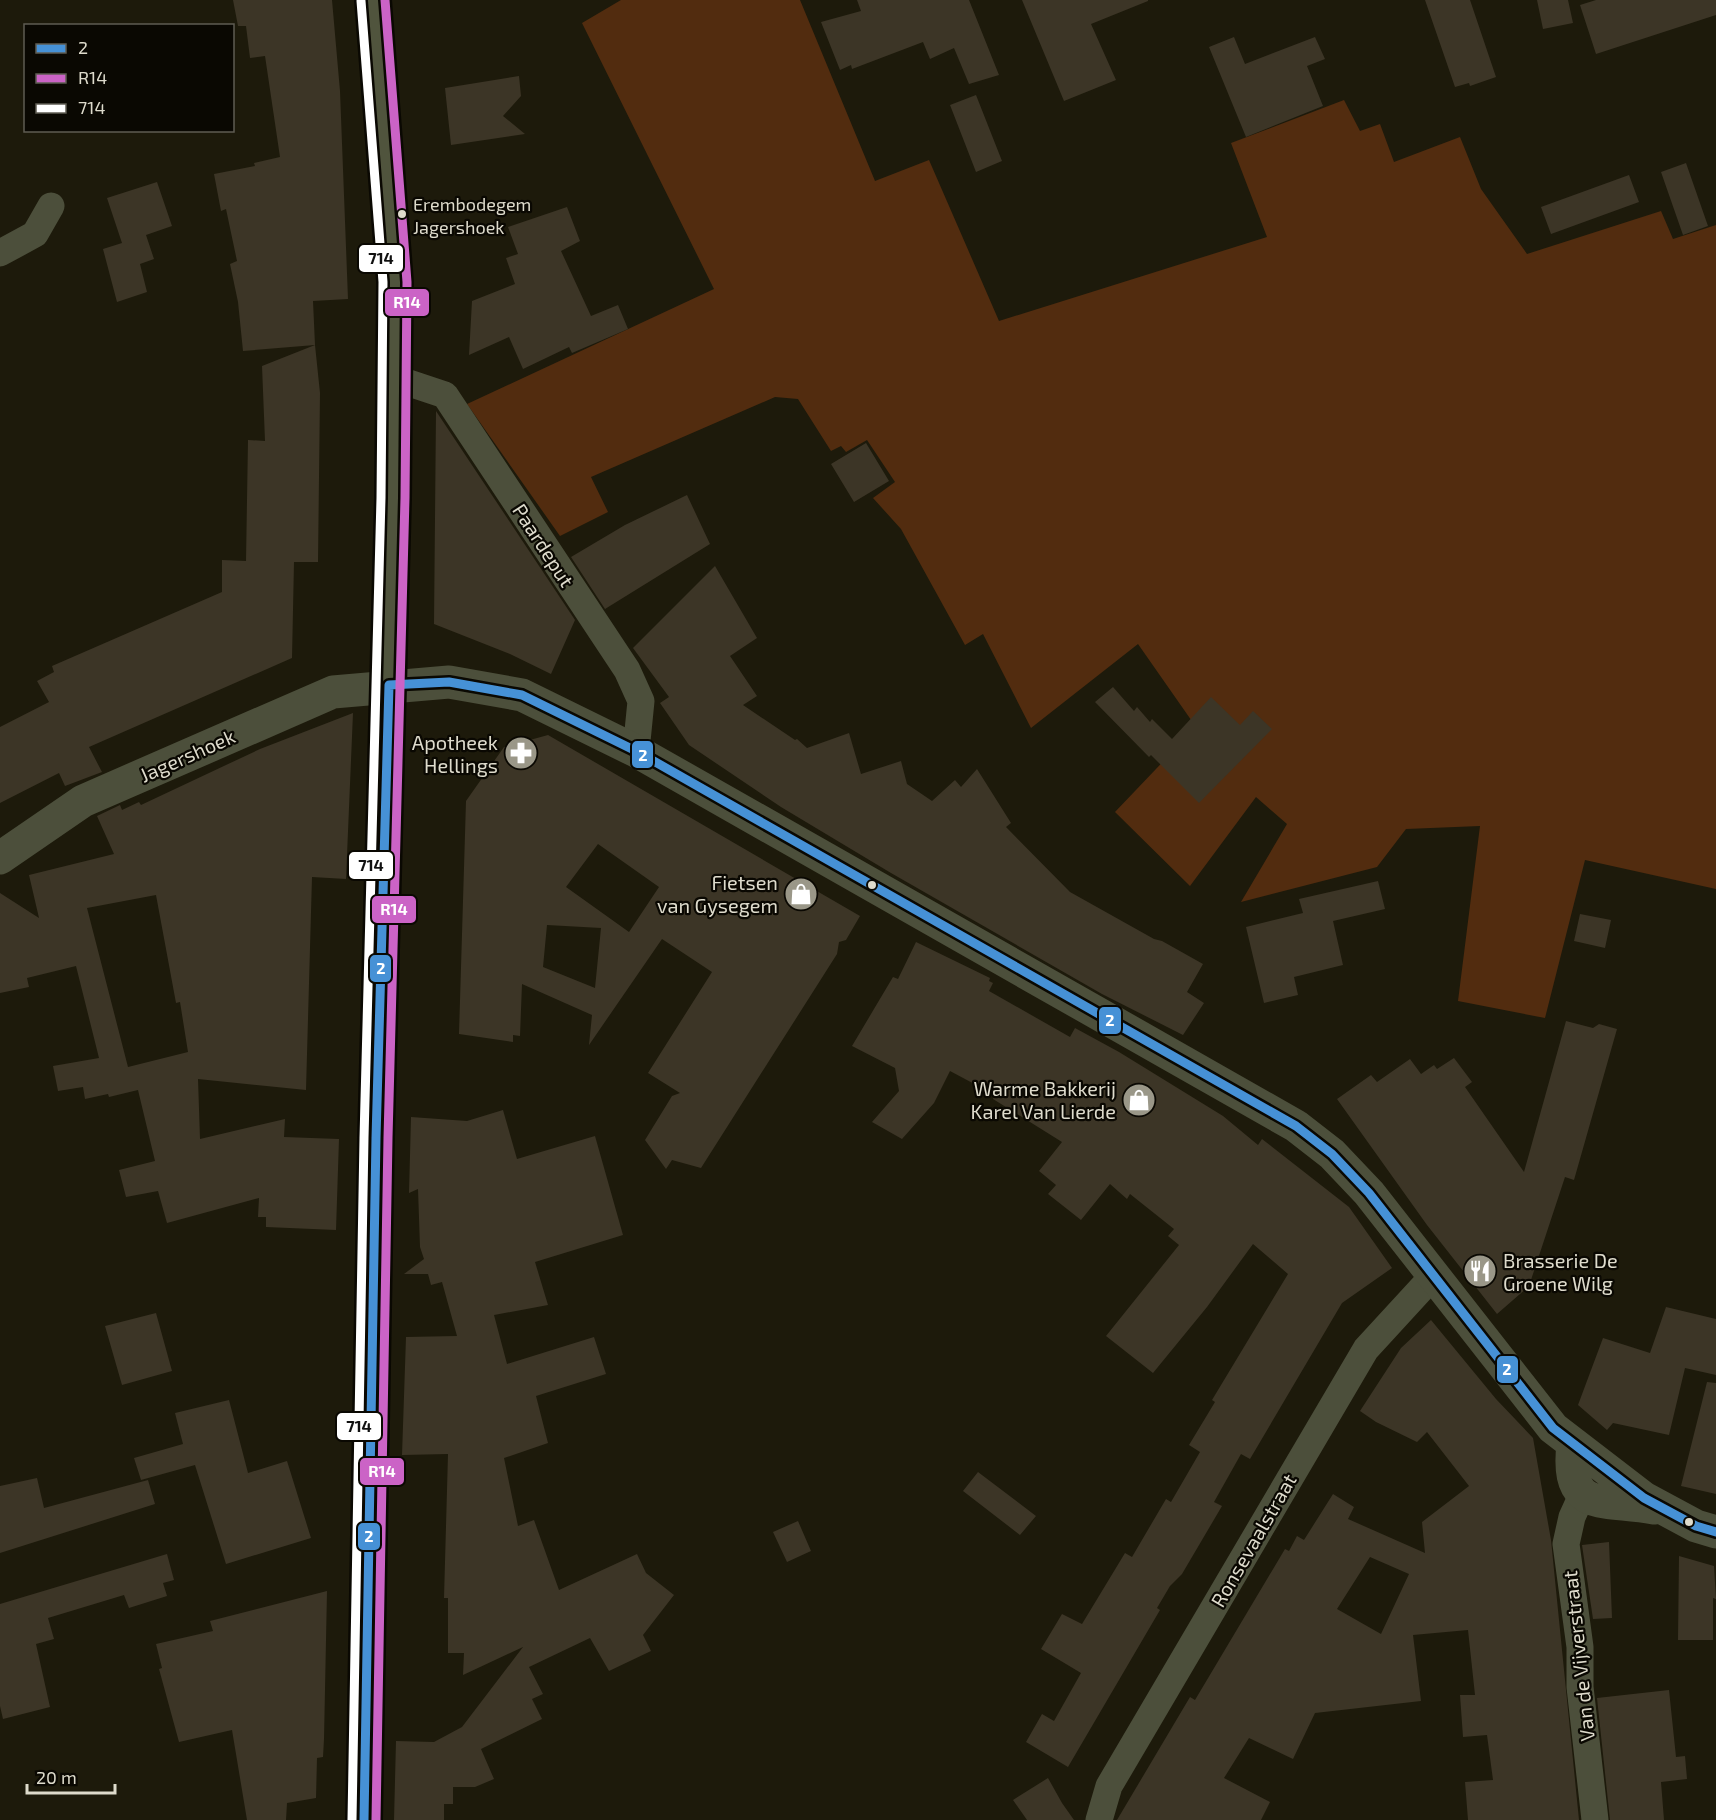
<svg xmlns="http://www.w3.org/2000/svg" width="1716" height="1820" font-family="'Exo 2',sans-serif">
<rect width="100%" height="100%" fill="#1d1a0b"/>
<path fill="#522c0f" d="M 621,0 L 800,0 L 875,181 L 929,160 L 999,321 L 1267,237 L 1231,143 L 1344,100 L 1360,131 L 1380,124 L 1394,162 L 1460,137 L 1481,189 L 1527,254 L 1661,211 L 1673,239 L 1716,225 L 1716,889 L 1585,860 L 1545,1018 L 1458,1001 L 1480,826 L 1406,829 L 1377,867 L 1241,902 L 1287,824 L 1256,797 L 1190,886 L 1115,812 L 1196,727 L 1138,644 L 1031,728 L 983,634 L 965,645 L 901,529 L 873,498 L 895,482 L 867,440 L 846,452 L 841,446 L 831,451 L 798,399 L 775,397 L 591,477 L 608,512 L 560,536 L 467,404 L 714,289 L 582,23 Z"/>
<path fill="#3c3526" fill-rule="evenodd" d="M 233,0 L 332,0 L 340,91 L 348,299 L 313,301 L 315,345 L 243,351 L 238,302 L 230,264 L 237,261 L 226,209 L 221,211 L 214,174 L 255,166 L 254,163 L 280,157 L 265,56 L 250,58 L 246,26 L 238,26 Z
M 857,0 L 969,0 L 999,75 L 969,84 L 954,48 L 930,59 L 923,42 L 852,69 L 851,65 L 840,70 L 821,22 L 861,11 Z
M 1022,0 L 1148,0 L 1148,1 L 1091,24 L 1116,80 L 1064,101 Z
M 1425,0 L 1470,0 L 1496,77 L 1470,86 L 1469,83 L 1455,87 Z
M 1537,0 L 1568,0 L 1573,23 L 1543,29 Z
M 1596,0 L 1716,0 L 1716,15 L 1596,54 L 1580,5 Z
M 1234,37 L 1245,64 L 1315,37 L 1325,59 L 1307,66 L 1323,106 L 1246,137 L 1209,47 Z
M 519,76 L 521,96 L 503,116 L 525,134 L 451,145 L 445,88 Z
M 976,95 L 1002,161 L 976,172 L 950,105 Z
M 1686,163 L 1708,226 L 1683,235 L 1661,172 Z
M 1629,175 L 1639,202 L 1551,234 L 1541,207 Z
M 157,182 L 172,226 L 146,235 L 154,259 L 140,264 L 147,292 L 117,302 L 103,249 L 122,243 L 107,198 Z
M 567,207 L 580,241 L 561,251 L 591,316 L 618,305 L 628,329 L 572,353 L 569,347 L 523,369 L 509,337 L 469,355 L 472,301 L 515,284 L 506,258 L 518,254 L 508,227 Z
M 315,345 L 320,393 L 318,562 L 294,562 L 292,658 L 89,747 L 102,772 L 65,786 L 59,773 L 0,803 L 0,727 L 49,702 L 37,681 L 54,672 L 52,666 L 222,592 L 222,560 L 246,561 L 248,440 L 265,441 L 262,366 Z
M 436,411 L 575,620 L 551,674 L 510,654 L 434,624 Z
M 866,443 L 889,481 L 854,502 L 831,464 Z
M 687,495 L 710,544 L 605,609 L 571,557 L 625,525 Z
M 715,566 L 757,638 L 730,656 L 757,696 L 743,705 L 795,740 L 797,739 L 807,748 L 849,733 L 861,774 L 901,761 L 907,784 L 932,801 L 955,780 L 961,787 L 977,769 L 1011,823 L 1006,827 L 1070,892 L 1154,939 L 1162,941 L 1203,964 L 1187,992 L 1204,1003 L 1183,1035 L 1102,994 L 891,873 L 781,807 L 689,745 L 660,703 L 669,697 L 633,648 Z
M 1113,687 L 1134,711 L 1137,707 L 1150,722 L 1152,719 L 1172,739 L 1211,697 L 1240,725 L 1253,711 L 1272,729 L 1199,803 L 1151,755 L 1149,757 L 1095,702 Z
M 353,713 L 346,879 L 312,877 L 306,1090 L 198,1079 L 200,1139 L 285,1119 L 284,1137 L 339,1139 L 336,1230 L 266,1227 L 266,1217 L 258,1217 L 259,1198 L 167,1223 L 158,1191 L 126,1197 L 119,1170 L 155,1161 L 138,1090 L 109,1097 L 108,1094 L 85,1099 L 83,1087 L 58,1091 L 53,1066 L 99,1058 L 76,966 L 27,978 L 29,987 L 0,993 L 0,893 L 39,918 L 29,875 L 114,854 L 97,816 L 120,805 L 122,810 L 139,802 L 141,805 L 260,749 ZM 156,895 L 176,1003 L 180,1002 L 188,1052 L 128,1067 L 87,908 Z
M 548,735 L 860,916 L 846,940 L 839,942 L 837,954 L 701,1168 L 672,1160 L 666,1169 L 645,1140 L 672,1096 L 680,1093 L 648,1073 L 712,972 L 662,939 L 589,1045 L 592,1015 L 522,984 L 520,1036 L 513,1035 L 513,1042 L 459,1034 L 466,801 L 504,747 ZM 598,844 L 659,887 L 629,932 L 566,887 ZM 547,925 L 601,928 L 595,988 L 543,967 Z
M 1378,881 L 1385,909 L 1333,921 L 1343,965 L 1294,977 L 1298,995 L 1264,1003 L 1246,927 L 1303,913 L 1299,899 Z
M 1580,914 L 1611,920 L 1605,948 L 1574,941 Z
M 916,942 L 990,978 L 989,981 L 993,983 L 989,991 L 1070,1037 L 1075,1028 L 1119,1052 L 1223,1116 L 1258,1145 L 1262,1139 L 1349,1207 L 1392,1268 L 1342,1303 L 1250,1459 L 1241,1454 L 1214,1502 L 1222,1506 L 1182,1574 L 1170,1586 L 1157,1608 L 1160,1610 L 1068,1767 L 1026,1742 L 1042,1714 L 1054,1721 L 1081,1673 L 1041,1649 L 1062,1614 L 1082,1624 L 1125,1553 L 1132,1557 L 1166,1499 L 1171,1502 L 1200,1452 L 1189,1445 L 1215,1402 L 1212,1400 L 1288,1274 L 1253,1244 L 1207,1307 L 1153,1373 L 1106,1336 L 1179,1245 L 1168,1236 L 1174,1229 L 1130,1194 L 1127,1199 L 1110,1184 L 1081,1220 L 1048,1194 L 1056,1185 L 1039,1171 L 1062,1142 L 993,1099 L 995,1095 L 950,1071 L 934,1103 L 902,1139 L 872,1122 L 899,1091 L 895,1068 L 852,1046 L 893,977 L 898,979 Z
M 1566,1021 L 1593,1028 L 1599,1024 L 1617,1029 L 1574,1180 L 1565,1177 L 1529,1286 L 1497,1314 L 1427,1225 L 1337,1099 L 1371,1075 L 1377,1082 L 1410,1059 L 1421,1074 L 1434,1065 L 1437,1069 L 1454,1058 L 1472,1082 L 1465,1087 L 1524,1172 Z
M 503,1110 L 517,1159 L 595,1136 L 623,1235 L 535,1262 L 548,1305 L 494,1315 L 507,1364 L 594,1337 L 606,1374 L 536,1396 L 548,1443 L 504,1458 L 518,1526 L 534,1520 L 559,1590 L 637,1554 L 646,1573 L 674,1595 L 643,1635 L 651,1651 L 609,1671 L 590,1638 L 529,1667 L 543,1694 L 532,1699 L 542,1719 L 481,1749 L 494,1779 L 475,1787 L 453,1787 L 453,1804 L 444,1804 L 444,1820 L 394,1820 L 396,1741 L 434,1742 L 462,1727 L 523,1647 L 463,1675 L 464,1653 L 448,1653 L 448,1598 L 444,1598 L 448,1454 L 402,1455 L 406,1337 L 457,1336 L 442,1282 L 431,1285 L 428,1274 L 404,1274 L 424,1259 L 420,1247 L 418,1189 L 409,1193 L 411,1117 L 467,1121 Z
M 1666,1307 L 1716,1319 L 1716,1375 L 1685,1368 L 1669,1435 L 1613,1423 L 1607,1430 L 1578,1405 L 1603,1338 L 1650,1353 Z
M 156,1313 L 172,1371 L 122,1385 L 105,1326 Z
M 1431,1320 L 1496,1399 L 1533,1438 L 1551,1540 L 1579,1820 L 1468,1820 L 1465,1782 L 1493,1780 L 1487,1735 L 1463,1737 L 1460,1695 L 1475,1695 L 1468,1630 L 1413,1635 L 1421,1701 L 1315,1713 L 1293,1759 L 1249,1738 L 1224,1778 L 1270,1802 L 1261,1820 L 1117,1820 L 1190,1697 L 1195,1700 L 1285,1549 L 1289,1551 L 1297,1536 L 1304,1540 L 1333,1494 L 1354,1507 L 1348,1519 L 1425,1553 L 1422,1522 L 1469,1486 L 1427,1432 L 1417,1442 L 1376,1422 L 1360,1411 L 1401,1348 ZM 1370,1557 L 1409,1574 L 1381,1634 L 1337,1609 Z
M 1707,1382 L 1716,1383 L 1716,1494 L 1681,1486 Z
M 229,1400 L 248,1473 L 287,1461 L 311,1538 L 226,1564 L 195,1465 L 141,1480 L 134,1458 L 183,1444 L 175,1413 Z
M 978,1472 L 1036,1516 L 1020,1535 L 963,1491 Z
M 37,1478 L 44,1508 L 148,1480 L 155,1504 L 0,1553 L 0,1486 Z
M 798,1521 L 811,1551 L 787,1562 L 773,1532 Z
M 1609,1542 L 1612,1618 L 1593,1619 L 1582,1545 Z
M 167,1554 L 174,1580 L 163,1583 L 167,1596 L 129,1608 L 124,1595 L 48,1618 L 54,1639 L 36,1644 L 50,1707 L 3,1719 L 0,1706 L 0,1604 Z
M 1679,1556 L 1714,1566 L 1716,1599 L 1713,1598 L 1713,1640 L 1678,1640 Z
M 327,1591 L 324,1739 L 323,1757 L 317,1758 L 316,1798 L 287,1803 L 286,1820 L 247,1820 L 232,1730 L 179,1742 L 159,1669 L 162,1668 L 156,1644 L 213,1631 L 210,1621 Z
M 1669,1690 L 1676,1757 L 1685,1756 L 1687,1779 L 1661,1782 L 1664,1820 L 1610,1820 L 1597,1698 Z
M 1048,1778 L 1062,1803 L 1074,1820 L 1027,1820 L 1013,1800 Z"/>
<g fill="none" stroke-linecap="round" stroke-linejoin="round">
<path stroke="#4c4f3b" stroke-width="27" d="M 0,253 L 35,234 L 51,206
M 394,378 L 445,395 L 627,670 L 641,701 L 636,751
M 1582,1495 L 1572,1517 L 1566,1544 L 1580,1647 L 1580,1687 L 1595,1820
M 1099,1820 L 1109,1786 L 1366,1349 L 1433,1276"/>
<path stroke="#4c4f3b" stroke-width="33" d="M 0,858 L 83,801 L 333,692 L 449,682 L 522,695 L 636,751 L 1296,1126 L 1332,1154 L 1369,1193 L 1553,1428 L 1644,1498 L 1696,1526 L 1716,1532
M 1573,1444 C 1565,1514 1602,1498 1654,1508"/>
<path stroke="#50543d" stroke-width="33" d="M 364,1820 L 376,1138 L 393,498 L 395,282 L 373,0"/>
<defs>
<path id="bus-1" d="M 389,685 L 449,682 L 522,695 L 636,751 L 1296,1126 L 1332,1154 L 1369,1193 L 1553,1428 L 1644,1498 L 1696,1526 L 1716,1532
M 364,1820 L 376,1138 L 389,685"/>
<path id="bus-2" d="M 376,1820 L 388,1138 L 405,498 L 407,282 L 385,0"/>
<path id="bus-3" d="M 352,1820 L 364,1138 L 381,498 L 383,282 L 361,1"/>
</defs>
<use href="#bus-1" stroke="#0a0802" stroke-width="14"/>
<use href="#bus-2" stroke="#0a0802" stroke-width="14"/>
<use href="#bus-3" stroke="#0a0802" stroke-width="14"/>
<use href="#bus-1" stroke="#4691d6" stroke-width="9"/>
<use href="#bus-2" stroke="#cb63c6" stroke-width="9"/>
<use href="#bus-3" stroke="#fff" stroke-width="9"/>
</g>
<defs>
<symbol id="pharmacy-disc" viewBox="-11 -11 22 22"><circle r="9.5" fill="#9a9788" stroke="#0a0802"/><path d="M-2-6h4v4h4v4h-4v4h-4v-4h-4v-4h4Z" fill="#fff"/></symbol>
<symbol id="shop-disc" viewBox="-11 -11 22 22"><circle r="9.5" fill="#9a9788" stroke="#0a0802"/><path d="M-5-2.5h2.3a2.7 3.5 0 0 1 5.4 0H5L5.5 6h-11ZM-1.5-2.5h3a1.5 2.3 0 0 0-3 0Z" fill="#fff"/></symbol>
<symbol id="restaurant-disc" viewBox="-11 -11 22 22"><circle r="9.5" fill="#9a9788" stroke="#0a0802"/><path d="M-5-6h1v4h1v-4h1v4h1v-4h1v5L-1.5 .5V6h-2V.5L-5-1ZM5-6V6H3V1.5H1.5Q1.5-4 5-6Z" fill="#fff"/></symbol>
</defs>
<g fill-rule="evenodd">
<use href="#pharmacy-disc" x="502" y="734" width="38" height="38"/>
<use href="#shop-disc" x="782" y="875" width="38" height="38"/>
<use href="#shop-disc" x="1120" y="1081" width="38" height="38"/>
<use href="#restaurant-disc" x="1461" y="1252" width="38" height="38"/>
</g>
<g fill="#dedbcc" stroke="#0a0802" stroke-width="2">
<circle cx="402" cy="214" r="5"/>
<circle cx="872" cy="885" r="5"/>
<circle cx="1689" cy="1522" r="5"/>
</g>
<g text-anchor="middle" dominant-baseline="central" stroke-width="4.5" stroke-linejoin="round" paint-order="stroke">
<g font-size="18" fill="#dedbcc" stroke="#0a0802" text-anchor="start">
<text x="413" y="204">Erembodegem<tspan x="413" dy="23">Jagershoek</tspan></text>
</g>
<g font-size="20" fill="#dedbcc" stroke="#0a0802">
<text transform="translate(544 545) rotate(57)">Paardeput</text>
<text transform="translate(187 755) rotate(-24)">Jagershoek</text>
<text transform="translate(1253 1540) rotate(-60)">Ronsevaalstraat</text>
<text transform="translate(1578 1656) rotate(-96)">Van de Vijverstraat</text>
</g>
<g font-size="20" fill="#dedbcc" stroke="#0a0802" text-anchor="end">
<text x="498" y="742">Apotheek<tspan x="498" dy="23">Hellings</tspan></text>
<text x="778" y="882">Fietsen<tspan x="778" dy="23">van Gysegem</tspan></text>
<text x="1116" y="1088">Warme Bakkerij<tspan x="1116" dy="23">Karel Van Lierde</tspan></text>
<text x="1503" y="1260" text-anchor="start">Brasserie De<tspan x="1503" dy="23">Groene Wilg</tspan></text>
</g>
</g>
<g stroke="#0a0802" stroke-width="2">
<rect x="358" y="244" width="46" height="29" rx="6" fill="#fff"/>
<rect x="384" y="288" width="46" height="29" rx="6" fill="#cb63c6"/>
<rect x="631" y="740" width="23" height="29" rx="6" fill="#4691d6"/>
<rect x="348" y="851" width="46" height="29" rx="6" fill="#fff"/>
<rect x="371" y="895" width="46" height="29" rx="6" fill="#cb63c6"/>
<rect x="369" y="954" width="23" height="29" rx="6" fill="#4691d6"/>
<rect x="1098" y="1006" width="24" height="29" rx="6" fill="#4691d6"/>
<rect x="1496" y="1355" width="23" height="29" rx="6" fill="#4691d6"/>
<rect x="336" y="1412" width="46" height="29" rx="6" fill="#fff"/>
<rect x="359" y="1457" width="46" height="29" rx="6" fill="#cb63c6"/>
<rect x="357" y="1522" width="24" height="29" rx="6" fill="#4691d6"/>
</g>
<g font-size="16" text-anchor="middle" font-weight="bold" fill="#fff">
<text x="407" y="308">R14</text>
<text x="643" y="761">2</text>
<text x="394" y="915">R14</text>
<text x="381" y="974">2</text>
<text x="1110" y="1026">2</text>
<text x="1507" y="1375">2</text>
<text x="382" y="1477">R14</text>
<text x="369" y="1542">2</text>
</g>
<g font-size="16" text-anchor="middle" font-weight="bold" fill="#111">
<text x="381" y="264">714</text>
<text x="371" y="871">714</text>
<text x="359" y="1432">714</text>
</g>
<rect x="24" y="24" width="210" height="108" fill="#0a0802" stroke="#5f5c53" stroke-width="1.5"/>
<rect x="36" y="44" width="30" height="9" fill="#4691d6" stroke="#5f5c53" stroke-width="1.5"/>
<text x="78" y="54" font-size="18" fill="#dedbcc">2</text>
<rect x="36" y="74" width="30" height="9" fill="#cb63c6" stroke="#5f5c53" stroke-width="1.5"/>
<text x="78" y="84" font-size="18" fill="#dedbcc">R14</text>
<rect x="36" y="104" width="30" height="9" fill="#ffffff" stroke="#5f5c53" stroke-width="1.5"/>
<text x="78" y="114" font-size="18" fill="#dedbcc">714</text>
<path d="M27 1784v9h88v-9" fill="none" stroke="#dedbcc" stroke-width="3"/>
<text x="36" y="1784" font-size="18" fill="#dedbcc" stroke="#0a0802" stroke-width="4.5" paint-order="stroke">20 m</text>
</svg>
